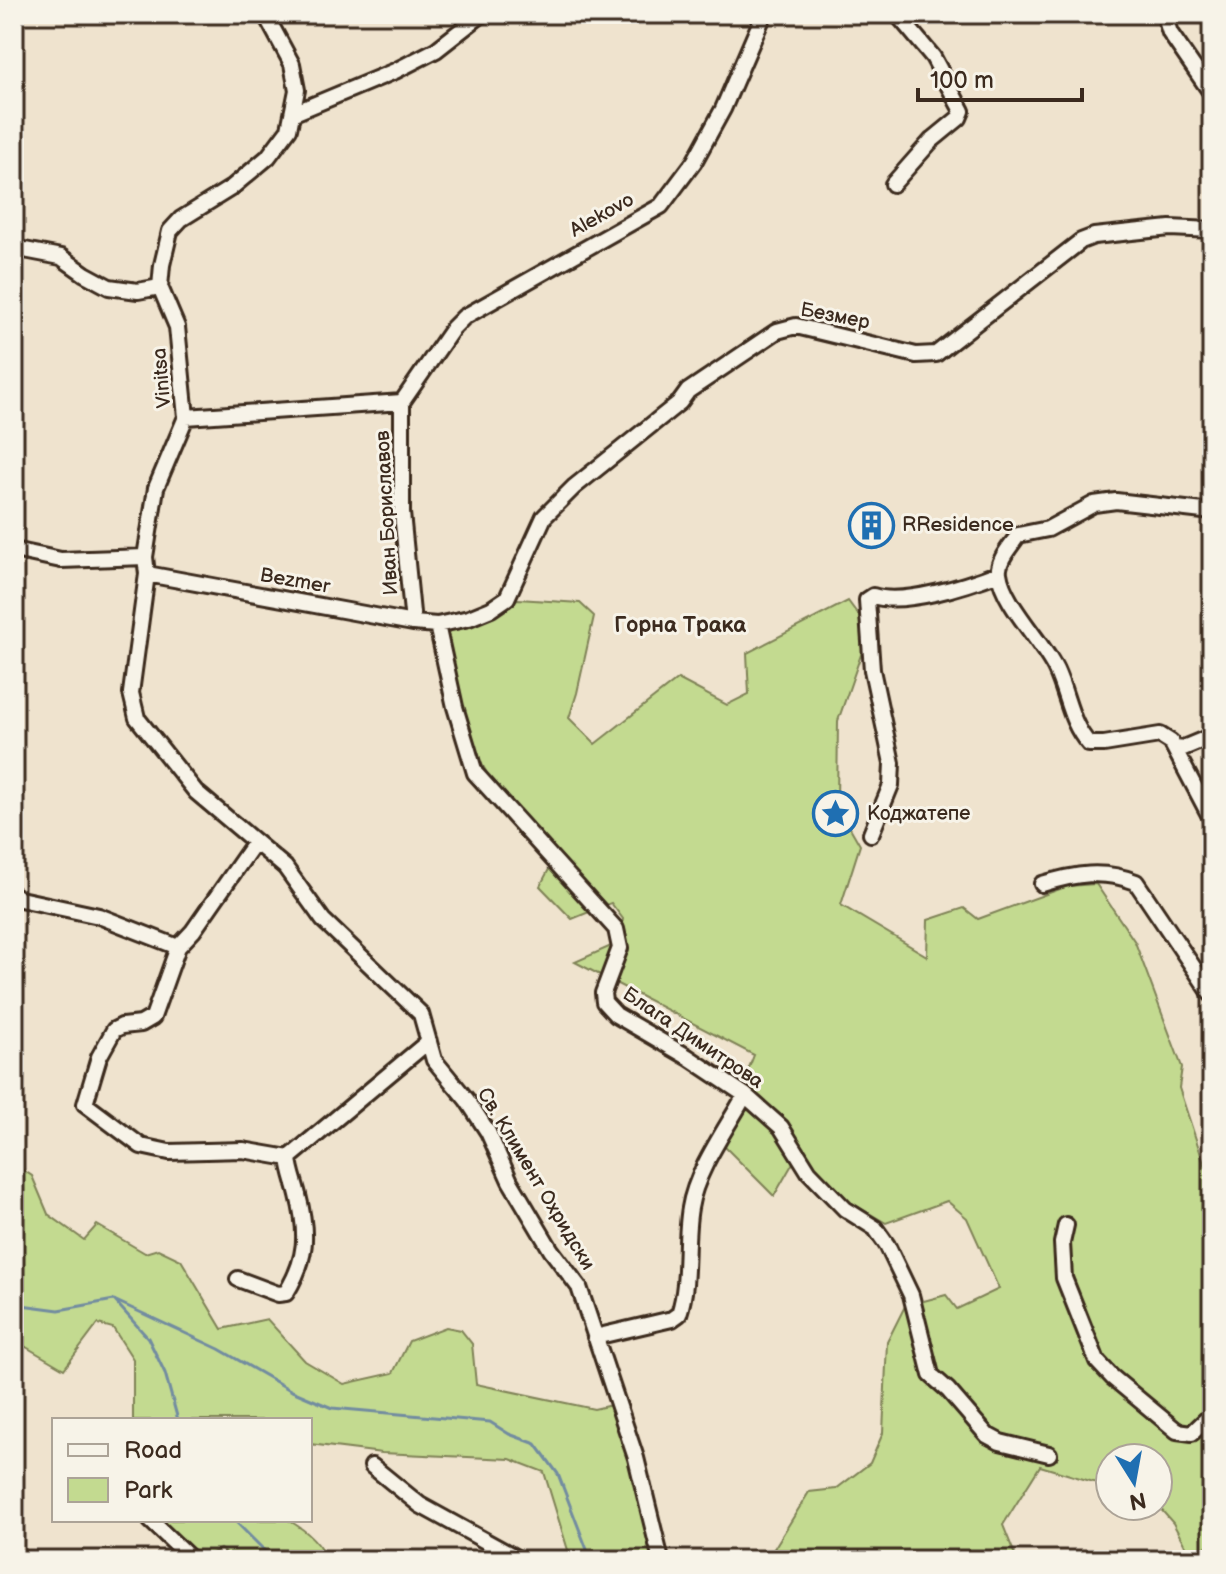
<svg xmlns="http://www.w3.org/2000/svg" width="1226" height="1574" font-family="'Balsamiq Sans',sans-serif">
<rect width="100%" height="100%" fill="#efe3ce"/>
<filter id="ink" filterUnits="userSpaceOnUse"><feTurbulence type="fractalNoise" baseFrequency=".0125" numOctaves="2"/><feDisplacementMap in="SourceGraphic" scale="16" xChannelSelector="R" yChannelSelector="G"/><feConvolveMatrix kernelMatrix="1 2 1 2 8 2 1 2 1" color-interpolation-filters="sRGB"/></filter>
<g filter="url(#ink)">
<path fill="#c3da90" stroke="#7f8257" stroke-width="2" d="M 518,599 L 580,603 L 594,616 L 577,693 L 569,718 L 595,744 L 678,679 L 727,705 L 749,694 L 747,653 L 848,601 L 859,616 L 864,646 L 838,721 L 837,805 L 860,845 L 841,905 L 927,956 L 928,920 L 964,908 L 978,919 L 1068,886 L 1096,884 L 1135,942 L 1182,1067 L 1179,1088 L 1212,1188 L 1212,1541 L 1192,1559 L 1173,1523 L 1158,1506 L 1158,1458 L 1110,1458 L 1110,1487 L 1040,1466 L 1003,1525 L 1017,1560 L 767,1560 L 809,1492 L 836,1489 L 870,1463 L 883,1433 L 887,1342 L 905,1306 L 946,1295 L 957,1309 L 999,1289 L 967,1218 L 947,1201 L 886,1223 L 850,1202 L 798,1154 L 774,1196 L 720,1142 L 754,1055 L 575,962 L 618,943 L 623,919 L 611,903 L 572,919 L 540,886 L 555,858 L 507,808 L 464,733 L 443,624 L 455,617 Z
M 14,1164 L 32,1176 L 48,1214 L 84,1240 L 97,1225 L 145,1253 L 158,1249 L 181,1260 L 222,1329 L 267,1319 L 305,1361 L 344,1384 L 393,1373 L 409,1341 L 446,1327 L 461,1330 L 472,1344 L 476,1384 L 594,1409 L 616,1404 L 661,1560 L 571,1560 L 544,1472 L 510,1459 L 382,1453 L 310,1444 L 310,1420 L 133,1420 L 133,1359 L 113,1328 L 98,1324 L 64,1369 L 14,1340 Z
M 160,1520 L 288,1520 C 304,1529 321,1542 326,1560 L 235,1560 L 220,1549 L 203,1558 Z"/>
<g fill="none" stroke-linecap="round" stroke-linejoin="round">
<path stroke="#728ca0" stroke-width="3" d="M 114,1300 L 219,1349 L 292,1391 L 332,1408 L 490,1422 L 509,1434 L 536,1444 L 558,1474 L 591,1560
M 14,1304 L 59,1310 L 114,1300 L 148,1338 L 165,1373 L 178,1420
M 234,1520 L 274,1560"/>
<defs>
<path id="street" d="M 265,14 L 292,64 L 297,90 L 289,129 L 268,157 L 231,188 L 181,219 L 170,231 L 162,265 L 160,287 L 177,327 L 186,417 L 156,488 L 145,557 L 147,574 L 131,693 L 137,718 L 196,792 L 285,867 L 323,920 L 421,1014 L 434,1060 L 467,1100 L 488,1132 L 510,1181 L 551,1250 L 579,1287 L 636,1458 L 661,1560
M 1164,14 L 1170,33 L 1212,94
M 294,113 L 395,71 L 436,50 L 482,14
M 893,184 L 931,141 L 959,118 L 962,111 L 933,57 L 897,14
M 14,248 L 61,257 L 85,274 L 109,287 L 138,291 L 160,287
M 402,402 L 453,328 L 464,317 L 661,206 L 694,162 L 723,109 L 764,14
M 402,402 L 402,513 L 413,623
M 186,417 L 402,402
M 1212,512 L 1116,501 L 1094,504 L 1048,529 L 1018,535 C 1012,545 997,560 999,573 C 1003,604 1043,642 1056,670 C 1068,696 1070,723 1089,744 L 1104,744 L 1160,735 L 1171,742 L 1212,820
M 14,550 L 61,560 L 145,557
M 147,574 L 413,623 L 437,625 L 469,618 L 491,609 L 507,598 L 544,517 L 574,487 L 680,402 L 688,391 L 777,331 L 796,326 L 916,355 L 936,354 L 1081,241 L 1094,236 L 1170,228 L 1212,230
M 437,625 L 455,707 L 475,773 L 616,929 L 620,948 L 603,993 L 604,1002 L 616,1015 L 688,1057 L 745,1095 L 781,1127 L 809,1172 L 845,1209 L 875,1228 L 887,1245 L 911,1295 L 931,1375 L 948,1390 L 987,1435 L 1000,1442 L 1049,1454
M 1176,751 L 1212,736
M 871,834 L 891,785 L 892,763 L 872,670 L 867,600 L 873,596 C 904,606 968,585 999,573
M 255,842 L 193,931 L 178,947 L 153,1017 L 141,1024 L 122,1026 L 114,1030 L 99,1057 L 85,1104 L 141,1146 L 169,1152 L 243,1150 L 289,1158
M 1042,884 C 1075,874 1103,869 1136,882 L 1212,995
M 14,895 L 20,899 L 99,916 L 178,947
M 1066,1225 L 1062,1243 L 1064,1278 L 1097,1361 L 1112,1377 L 1177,1431 L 1192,1433 L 1212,1414
M 238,1279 L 278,1294 L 286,1293 C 307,1259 308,1234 298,1195 C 295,1182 290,1171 289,1158 L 429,1041
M 595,1337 L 672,1319 L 679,1314 C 690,1281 684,1242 690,1208 C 696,1170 727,1128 745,1095
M 372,1466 L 420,1505 L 520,1560
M 150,1520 L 192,1560"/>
</defs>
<use href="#street" stroke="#3b2a1e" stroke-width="20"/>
<use href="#street" stroke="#f7f3e8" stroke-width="14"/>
</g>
</g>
<defs>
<symbol id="building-ring" viewBox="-11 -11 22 22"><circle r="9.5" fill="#f7f3e8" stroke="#1f6fb2" stroke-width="1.5"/><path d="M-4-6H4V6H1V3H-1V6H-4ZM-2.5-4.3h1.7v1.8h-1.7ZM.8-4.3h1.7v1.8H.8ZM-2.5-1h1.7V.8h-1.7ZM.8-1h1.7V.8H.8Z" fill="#1f6fb2"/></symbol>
<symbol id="sight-ring" viewBox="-11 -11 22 22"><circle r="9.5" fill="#f7f3e8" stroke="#1f6fb2" stroke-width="1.5"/><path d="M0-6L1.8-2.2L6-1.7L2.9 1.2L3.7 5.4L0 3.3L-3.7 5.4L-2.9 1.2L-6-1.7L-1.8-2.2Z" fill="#1f6fb2"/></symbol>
</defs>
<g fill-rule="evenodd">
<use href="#building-ring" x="846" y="500" width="51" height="51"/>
<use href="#sight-ring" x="810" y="788" width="51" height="51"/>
</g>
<g text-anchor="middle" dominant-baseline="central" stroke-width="6" stroke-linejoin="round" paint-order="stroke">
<g font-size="20" fill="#3b2a1e" stroke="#f7f3e8">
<text transform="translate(602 215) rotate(-29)">Alekovo</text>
<text transform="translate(835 316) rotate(11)">Безмер</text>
<text transform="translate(162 378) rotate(-95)">Vinitsa</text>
<text transform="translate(387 513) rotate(-93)">Иван Бориславов</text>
<text transform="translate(295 581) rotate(10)">Bezmer</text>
<text transform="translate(693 1038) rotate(34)">Блага Димитрова</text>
<text transform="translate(536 1179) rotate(59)">Св. Климент Охридски</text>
</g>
<g font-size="20" fill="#3b2a1e" stroke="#f7f3e8" text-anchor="start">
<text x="902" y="525">RResidence</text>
<text x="867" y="814">Коджатепе</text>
</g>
<g font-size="22" font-weight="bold" fill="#3b2a1e" stroke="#f7f3e8">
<text x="680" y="625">Горна Трака</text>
</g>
</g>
<rect width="1226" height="1574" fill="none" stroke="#f7f3e8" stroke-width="48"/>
<rect x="24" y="24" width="1178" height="1526" fill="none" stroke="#3b2a1e" stroke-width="3" filter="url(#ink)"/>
<rect x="52" y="1418" width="260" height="104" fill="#f7f3e8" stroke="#aca397" stroke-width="2"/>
<rect x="68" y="1444" width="40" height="12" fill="#f7f3e8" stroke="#aca397" stroke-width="2"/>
<text x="124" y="1458" font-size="24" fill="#3b2a1e">Road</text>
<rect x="68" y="1478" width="40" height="24" fill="#c3da90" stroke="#aca397" stroke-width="2"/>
<text x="124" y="1498" font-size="24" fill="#3b2a1e">Park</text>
<g transform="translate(1134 1482) rotate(169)"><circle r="38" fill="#f7f3e8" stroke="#aca397" stroke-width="2"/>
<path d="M0-6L14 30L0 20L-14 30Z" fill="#1f6fb2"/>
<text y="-12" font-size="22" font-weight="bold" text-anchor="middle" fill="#3b2a1e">N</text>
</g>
<path d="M918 88v12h164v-12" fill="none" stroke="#3b2a1e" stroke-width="4"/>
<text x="930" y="88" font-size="24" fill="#3b2a1e" stroke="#f7f3e8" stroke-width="6" paint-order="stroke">100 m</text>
</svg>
